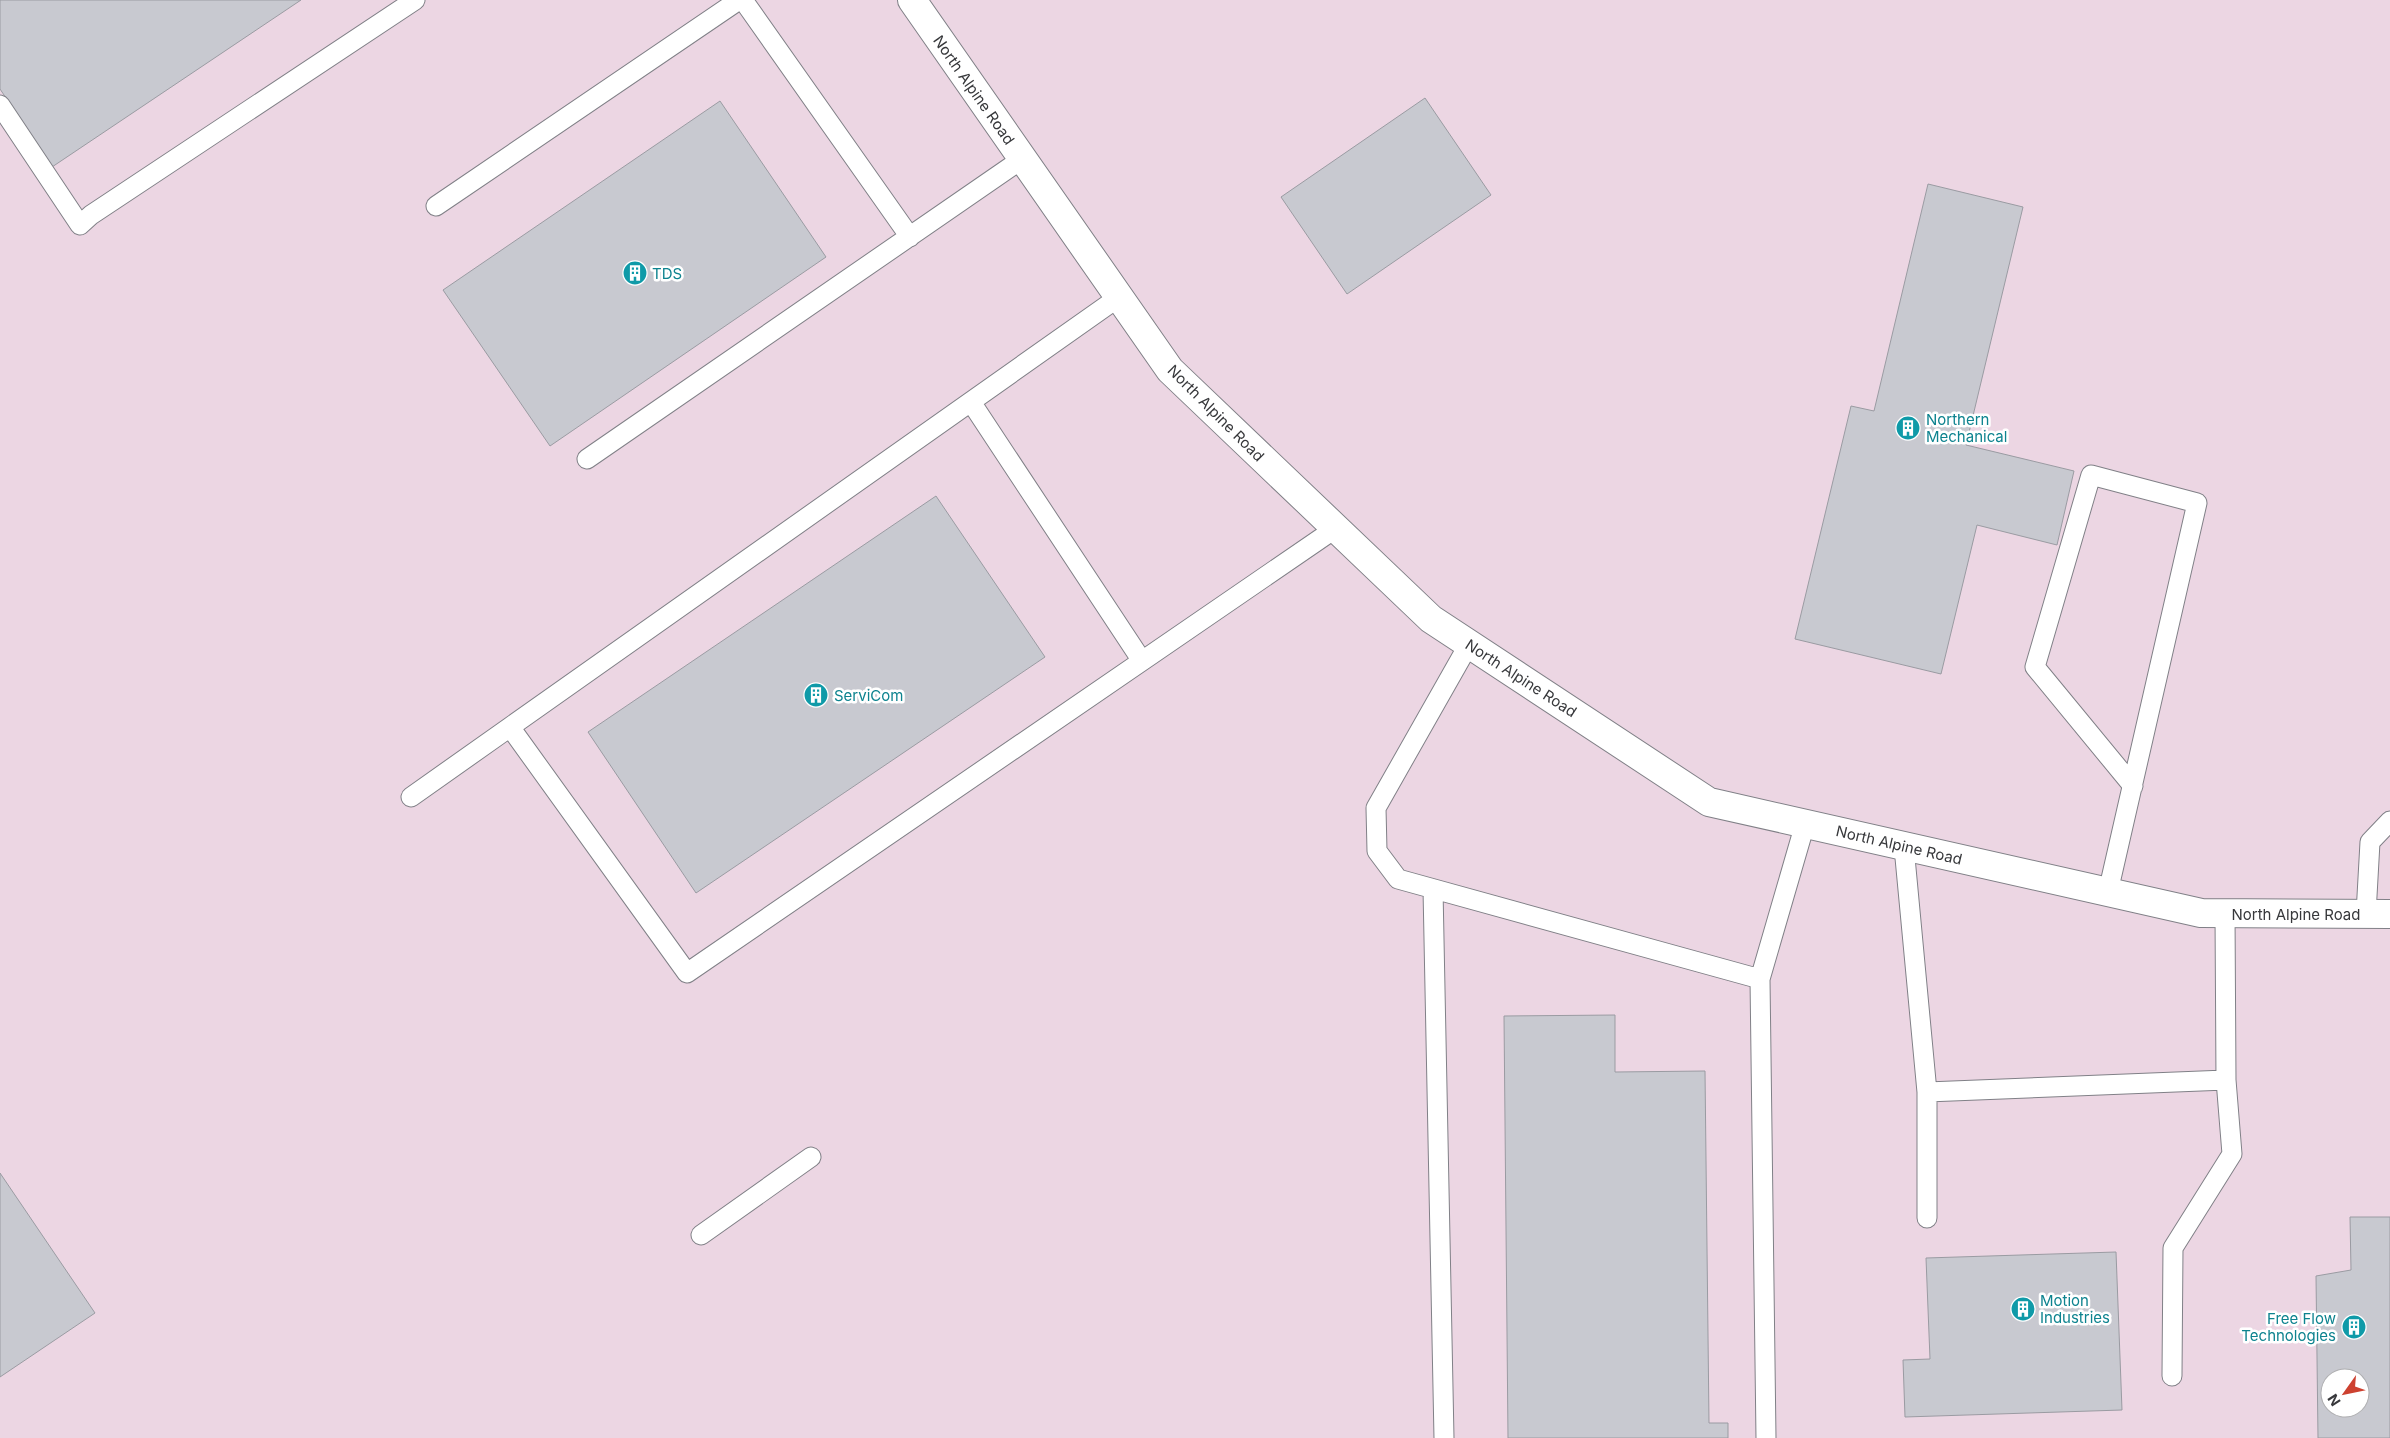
<svg xmlns="http://www.w3.org/2000/svg" width="2390" height="1438" font-family="Inter,sans-serif">
<rect width="100%" height="100%" fill="#e6e6ee"/>
<path fill="#ecd6e3" fill-rule="evenodd" d="M 0,0 L 2390,0 L 2390,1438 L 0,1438 ZM 2330,1378 L 2360,1378 L 2360,1408 L 2330,1408 Z"/>
<path fill="#c8c9d0" stroke="#9a9ba2" fill-rule="evenodd" d="M 0,0 L 301,0 L 52,167 L 0,89 Z
M 1425,98 L 1491,195 L 1347,294 L 1281,197 Z
M 720,101 L 826,257 L 550,446 L 443,290 Z
M 1928,184 L 2023,207 L 1966,445 L 2074,471 L 2057,545 L 1977,525 L 1941,674 L 1795,639 L 1851,406 L 1874,411 Z
M 936,496 L 1045,657 L 696,893 L 588,732 Z
M 1615,1015 L 1615,1072 L 1705,1071 L 1709,1423 L 1728,1423 L 1728,1438 L 1508,1438 L 1504,1016 Z
M 0,1173 L 95,1313 L 0,1377 Z
M 2350,1217 L 2390,1217 L 2390,1438 L 2318,1438 L 2316,1276 L 2351,1270 ZM 2330,1378 L 2360,1378 L 2360,1408 L 2330,1408 Z
M 2116,1252 L 2122,1410 L 1905,1417 L 1903,1360 L 1930,1359 L 1926,1258 Z"/>
<g fill="none" stroke-linecap="round" stroke-linejoin="round">
<defs>
<path id="lane" d="M 743,0 L 910,237
M 0,105 L 80,225 L 91,215 L 415,0
M 436,206 L 739,0
M 1119,297 L 510,727 L 687,973 L 1336,528
M 971,402 L 1142,661
M 587,459 L 1022,159
M 1469,644 L 1376,808 L 1377,851 L 1398,879 L 1760,979 L 1805,824
M 411,797 L 510,727
M 1904,847 L 1927,1092 L 1927,1218
M 1433,889 L 1444,1438
M 2108,892 L 2197,503 L 2091,475 L 2035,667 L 2133,786
M 2366,914 L 2370,842 L 2390,821
M 1760,979 L 1766,1438
M 1927,1092 L 2226,1080
M 701,1235 L 811,1157
M 2172,1376 L 2173,1248 L 2232,1154 L 2226,1080 L 2225,913"/>
<path id="street" d="M 912,0 L 1170,370 L 1431,619 L 1709,802 L 2201,913 L 2390,914"/>
</defs>
<use href="#lane" stroke="#808087" stroke-width="21"/>
<use href="#street" stroke="#808087" stroke-width="30"/>
<use href="#lane" stroke="#fff" stroke-width="19"/>
<use href="#street" stroke="#fff" stroke-width="28"/>
</g>
<defs>
<symbol id="building-disc" viewBox="-11 -11 22 22"><circle r="9.5" fill="#0f9aa8" stroke="#fff"/><path d="M-4-6H4V6H1V3H-1V6H-4ZM-2.5-4.3h1.7v1.8h-1.7ZM.8-4.3h1.7v1.8H.8ZM-2.5-1h1.7V.8h-1.7ZM.8-1h1.7V.8H.8Z" fill="#fff"/></symbol>
</defs>
<g fill-rule="evenodd">
<use href="#building-disc" x="621" y="259" width="28" height="28"/>
<use href="#building-disc" x="1894" y="414" width="28" height="28"/>
<use href="#building-disc" x="802" y="681" width="28" height="28"/>
<use href="#building-disc" x="2009" y="1295" width="28" height="28"/>
<use href="#building-disc" x="2340" y="1313" width="28" height="28"/>
</g>
<g text-anchor="middle" dominant-baseline="central" stroke-width="5" stroke-linejoin="round" paint-order="stroke">
<g font-size="15" fill="#37383b" stroke="#fff">
<text transform="translate(974 90) rotate(55)">North Alpine Road</text>
<text transform="translate(1216 413) rotate(45)">North Alpine Road</text>
<text transform="translate(1521 678) rotate(33)">North Alpine Road</text>
<text transform="translate(1899 845) rotate(13)">North Alpine Road</text>
<text x="2296" y="914">North Alpine Road</text>
</g>
<g font-size="15" fill="#0d838f" stroke="#fff" text-anchor="start">
<text x="652" y="273">TDS</text>
<text x="1926" y="419">Northern<tspan x="1926" dy="17">Mechanical</tspan></text>
<text x="834" y="695">ServiCom</text>
<text x="2040" y="1300">Motion<tspan x="2040" dy="17">Industries</tspan></text>
<text x="2336" y="1318" text-anchor="end">Free Flow<tspan x="2336" dy="17">Technologies</tspan></text>
</g>
</g>
<g transform="translate(2345 1393) rotate(237)"><circle r="24" fill="#ffffff" stroke="#afafb1"/>
<path d="M0-4L9 19L0 12L-9 19Z" fill="#cd4130"/>
<text y="-8" font-size="14" font-weight="bold" text-anchor="middle" fill="#37383b">N</text>
</g>
</svg>
